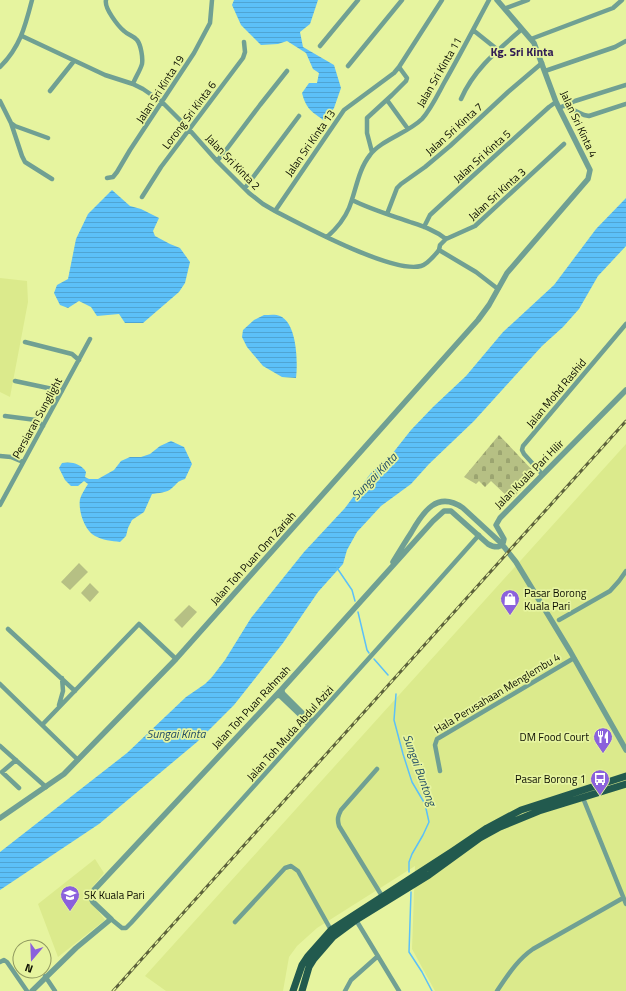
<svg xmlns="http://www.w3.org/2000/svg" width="626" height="991" font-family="'Titillium Web',sans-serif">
<defs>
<pattern id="cemetery-stones" width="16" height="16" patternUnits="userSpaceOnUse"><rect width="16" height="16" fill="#b6c084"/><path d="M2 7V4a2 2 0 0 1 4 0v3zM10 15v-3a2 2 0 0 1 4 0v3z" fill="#9ba470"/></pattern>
<pattern id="water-rules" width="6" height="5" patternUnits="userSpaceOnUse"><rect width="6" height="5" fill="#5cc0f8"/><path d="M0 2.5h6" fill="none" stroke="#4fa4d3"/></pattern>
</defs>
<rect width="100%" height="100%" fill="#e6f49f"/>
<path fill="#dbea8c" d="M 0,278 L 27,281 L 28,302 L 10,397 L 0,392 Z
M 626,444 L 626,991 L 435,991 L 412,949 L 415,866 L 317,928 L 297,946 L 289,957 L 283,991 L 166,991 L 145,976 Z
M 95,859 L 104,873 L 86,895 L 105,920 L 58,957 L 38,904 Z"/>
<path fill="url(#cemetery-stones)" d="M 499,435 L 536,474 L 511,500 L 491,481 L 485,487 L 479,481 L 476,484 L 464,477 Z"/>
<path fill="#b6c084" d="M 79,563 L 88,572 L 70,590 L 61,582 Z
M 90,583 L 99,592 L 90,602 L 81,593 Z
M 189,605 L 197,612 L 182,628 L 174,620 Z"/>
<path fill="url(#water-rules)" d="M 234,0 L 318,0 L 310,24 L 300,32 L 303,47 L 334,65 L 341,88 L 334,108 L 325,121 C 312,112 306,109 302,93 L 309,83 L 317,83 L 319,73 L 313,69 L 306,53 L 287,41 L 278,44 L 261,45 L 241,25 L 232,5 Z
M 112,190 L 130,206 L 141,209 L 159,218 L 153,231 L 155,236 L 170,244 L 180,248 L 190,262 L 185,283 L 179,292 L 143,323 L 125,323 L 119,314 L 97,316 L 91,307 L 79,301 L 68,308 L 60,305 L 54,293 L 57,285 L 68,279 L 76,239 L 88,214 Z
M 626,198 L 626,246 L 598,276 L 579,309 L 563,327 L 542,346 L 474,421 L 429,464 L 411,484 L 381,506 L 357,532 L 347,550 L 343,564 L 318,592 L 283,643 L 234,705 L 197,742 L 99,824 L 0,890 L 0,852 L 127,753 L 186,697 L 205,684 L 212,677 L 225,660 L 251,618 L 304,552 L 345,508 L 371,473 L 392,454 L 411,430 L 433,407 L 466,376 L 503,332 L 554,285 L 596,229 Z
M 264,315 C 269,315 276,314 280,316 C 297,323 298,362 296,378 L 282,377 L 263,366 L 247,347 L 242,337 L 243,330 L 254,320 Z
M 171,441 L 184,447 L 192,464 L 185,479 C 176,482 178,483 172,488 C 167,493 158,493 152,494 L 144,512 L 132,520 L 128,528 L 126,536 L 120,542 C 112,541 102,540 95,536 C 84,530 78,510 80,499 C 82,493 85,489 88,484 L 84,481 L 78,486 L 71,486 L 65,480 L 59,468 L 62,463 C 71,461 82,464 86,472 L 85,477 L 89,479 L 98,479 L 114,470 L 121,461 L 130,457 L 141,457 L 150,454 L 160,446 Z"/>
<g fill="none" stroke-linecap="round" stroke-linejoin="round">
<path stroke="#5cc0f8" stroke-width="1.5" d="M 337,568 L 352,590 L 355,601
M 358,612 L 367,650 L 369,653
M 374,659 L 388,675
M 396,694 L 394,720 L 403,754 L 412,782 L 425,804 L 429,822 L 423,835 L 412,854 L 409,862 L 409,872
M 411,892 L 409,952 L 422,972 L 432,991"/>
<path stroke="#70a093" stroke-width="4.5" d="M 106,0 C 104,8 118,26 124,31 C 128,35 134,36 137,40 C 141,45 143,58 142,64 C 140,71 135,78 133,84
M 506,8 L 528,0
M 473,30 L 498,50
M 22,36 L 105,75 L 133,84 L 143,89 L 162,102 L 186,126 L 217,161 L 249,193 L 263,204 L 275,211 C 302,225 393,274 421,266 C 428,264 434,256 439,250
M 531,39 L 613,8 L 622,0
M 320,46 L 358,0
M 348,66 L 402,0
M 0,67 C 20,47 25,27 32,0
M 545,71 L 615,47 L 626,41
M 50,91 L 74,61
M 461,99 C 474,69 498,50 522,29
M 387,100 L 408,129
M 0,101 L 11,123 L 15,126 L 48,138
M 565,106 L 584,115 L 589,116 L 626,104
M 559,108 L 575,101 L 626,85
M 11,123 L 22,156 L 25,162 L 52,179
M 372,152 L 367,133 L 367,118 L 392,95 L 406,81 L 407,78 L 399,67
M 217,161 L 226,150 L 260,105 L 287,71
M 107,178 L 113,177 L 117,172 L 130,150 L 194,53 L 210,23 L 212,0
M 245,188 L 299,116
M 142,197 L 161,167 L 243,58 L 245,52 L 244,42
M 352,200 C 370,209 390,215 410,222 C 422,226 435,230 446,239
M 275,211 L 344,110 L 394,73 L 399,67 L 442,0
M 387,214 L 397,188 L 401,184 L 425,167 L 450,146 L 508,92 L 542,63
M 424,227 L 430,215 L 443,203 L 549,107 L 556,102
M 327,237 C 336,229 344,220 349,208 C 356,191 358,170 370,155 C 381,140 408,133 422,119 C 431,109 438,94 444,83 C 460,55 474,28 489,0
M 439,250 L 440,245 L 446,239 L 475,226 L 564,144
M 439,250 L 476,272 L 498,289
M 25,342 L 72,354 L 79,360
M 15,381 L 62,391
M 5,416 L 36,420 L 43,426
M 0,456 L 11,457 L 23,462
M 542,474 L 524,454 L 522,450 L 523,446 L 626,324
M 0,505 L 90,339
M 559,620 L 610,591 L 619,581 L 626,571
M 8,629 L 75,691
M 0,684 L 78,760
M 282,689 L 283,693 L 309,719 L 312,720
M 276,696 L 280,696 L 303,718 L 308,725
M 59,705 L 63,691 L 62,678
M 42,725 L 139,624 L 176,659
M 0,746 L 46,787
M 16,760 L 2,772 L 19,788
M 377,769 L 341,810 C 338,816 337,819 339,826 L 382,896
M 440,771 L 435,745 L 437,739 L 574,658
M 583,798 L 626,904
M 111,919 L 122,928 L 126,928 L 131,923 C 247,793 364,665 479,535
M 356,920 L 399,991
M 235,922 L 285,868 L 291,866 L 298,871 L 331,930
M 0,962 L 4,960 L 7,962 L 27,991
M 45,976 L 55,991
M 345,991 L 351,980 L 378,956
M 497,991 C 508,975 517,960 533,949 L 623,898"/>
<path stroke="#70a093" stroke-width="5.5" d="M 393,562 C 399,552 405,542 411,533 C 423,512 437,490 463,508 L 501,543 L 516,562 L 570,651 L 626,750
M 0,818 L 64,774 L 176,659 L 478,320 L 489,305 L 507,273 L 588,179 L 590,170 L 556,102 L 534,43 L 497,0
M 32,991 L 76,948 L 111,919 L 93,902 L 91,898 L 94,890 L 282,689 L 433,521 L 444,511 L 451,511 L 488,544 C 495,548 503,549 504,539 L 496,525 L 500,518 L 626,390"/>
<path stroke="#225a4e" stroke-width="7" d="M 293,991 L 302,965 L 308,956 L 331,930 L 453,851 L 487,828 L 521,810 L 626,776
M 302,991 L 309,967 L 314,959 L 333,937 L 356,920 L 429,875 L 480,838 L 500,827 L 539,811 L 626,784"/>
<defs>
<path id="rail" d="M 113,991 L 626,421"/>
</defs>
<use href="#rail" stroke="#5d633b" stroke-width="3"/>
<use href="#rail" stroke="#e6f49f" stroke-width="1.5" stroke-dasharray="4.5" stroke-linecap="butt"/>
</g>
<defs>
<symbol id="shop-pin" viewBox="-11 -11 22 30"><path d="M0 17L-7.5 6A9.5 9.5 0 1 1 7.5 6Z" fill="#8b61dc" stroke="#e6f49f"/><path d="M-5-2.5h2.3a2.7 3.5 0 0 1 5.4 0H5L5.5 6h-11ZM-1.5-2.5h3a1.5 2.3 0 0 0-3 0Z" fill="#fff"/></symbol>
<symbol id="restaurant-pin" viewBox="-11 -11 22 30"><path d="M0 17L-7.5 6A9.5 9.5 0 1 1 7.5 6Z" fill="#8b61dc" stroke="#e6f49f"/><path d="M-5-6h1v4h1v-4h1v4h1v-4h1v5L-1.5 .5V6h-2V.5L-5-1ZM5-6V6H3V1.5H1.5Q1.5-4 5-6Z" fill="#fff"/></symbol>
<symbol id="bus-pin" viewBox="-11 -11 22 30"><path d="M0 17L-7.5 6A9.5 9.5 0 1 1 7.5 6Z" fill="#8b61dc" stroke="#e6f49f"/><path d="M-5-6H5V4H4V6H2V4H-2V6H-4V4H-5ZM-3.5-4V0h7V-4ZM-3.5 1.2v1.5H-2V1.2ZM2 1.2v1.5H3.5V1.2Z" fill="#fff"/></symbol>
<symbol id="school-pin" viewBox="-11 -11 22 30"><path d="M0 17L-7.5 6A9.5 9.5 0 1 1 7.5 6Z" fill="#8b61dc" stroke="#e6f49f"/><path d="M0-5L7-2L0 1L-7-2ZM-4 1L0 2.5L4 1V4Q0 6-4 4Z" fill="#fff"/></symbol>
</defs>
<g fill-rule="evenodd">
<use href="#shop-pin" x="499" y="588" width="22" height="30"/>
<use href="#restaurant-pin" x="592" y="726" width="22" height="30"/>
<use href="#bus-pin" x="589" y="768" width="22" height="30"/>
<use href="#school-pin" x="59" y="884" width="22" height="30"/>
</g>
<g text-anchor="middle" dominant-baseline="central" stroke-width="3.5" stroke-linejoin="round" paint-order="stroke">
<g font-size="11" fill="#0c0e00" stroke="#e6f49f">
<text transform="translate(439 72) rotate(-60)">Jalan Sri Kinta 11</text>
<text transform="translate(160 89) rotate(-57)">Jalan Sri Kinta 19</text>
<text transform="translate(189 115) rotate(-53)">Lorong Sri Kinta 6</text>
<text transform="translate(579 124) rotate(65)">Jalan Sri Kinta 4</text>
<text transform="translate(454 129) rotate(-42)">Jalan Sri Kinta 7</text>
<text transform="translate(310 143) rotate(-55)">Jalan Sri Kinta 13</text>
<text transform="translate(482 156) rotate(-42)">Jalan Sri Kinta 5</text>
<text transform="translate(233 162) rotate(46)">Jalan Sri Kinta 2</text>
<text transform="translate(497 194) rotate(-42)">Jalan Sri Kinta 3</text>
<text transform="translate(556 393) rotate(-50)">Jalan Mohd Rashid</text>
<text transform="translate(37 418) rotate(-61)">Persiaran Sunglight</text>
<text transform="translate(529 474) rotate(-45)">Jalan Kuala Pari Hilir</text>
<text transform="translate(253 558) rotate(-48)">Jalan Toh Puan Onn Zariah</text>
<text transform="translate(497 693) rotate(-31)">Hala Perusahaan Menglembu 4</text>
<text transform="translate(251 707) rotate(-47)">Jalan Toh Puan Rahmah</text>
<text transform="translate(290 733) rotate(-48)">Jalan Toh Muda Abdul Azizi</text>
</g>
<g font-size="11" fill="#0c0e00" stroke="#e6f49f" text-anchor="start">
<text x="524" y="593">Pasar Borong<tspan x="524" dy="13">Kuala Pari</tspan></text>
<text x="589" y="737" text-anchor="end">DM Food Court</text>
<text x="586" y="779" text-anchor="end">Pasar Borong 1</text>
<text x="84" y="895">SK Kuala Pari</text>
</g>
<g font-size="12" font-weight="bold" fill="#301b54" stroke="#e6f49f">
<text x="522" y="51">Kg. Sri Kinta</text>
</g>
<g font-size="12" font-style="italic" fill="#254f66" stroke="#e6f49f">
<text transform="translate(374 476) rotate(-46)">Sungai Kinta</text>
<text x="176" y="733">Sungai Kinta</text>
<text transform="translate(420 770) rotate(70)">Sungai Buntong</text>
</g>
</g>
<g transform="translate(32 959) rotate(199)"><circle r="19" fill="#e6f49f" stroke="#8f985f"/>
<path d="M0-3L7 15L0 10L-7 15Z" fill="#8b61dc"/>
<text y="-6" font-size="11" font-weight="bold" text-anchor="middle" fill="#0c0e00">N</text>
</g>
</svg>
